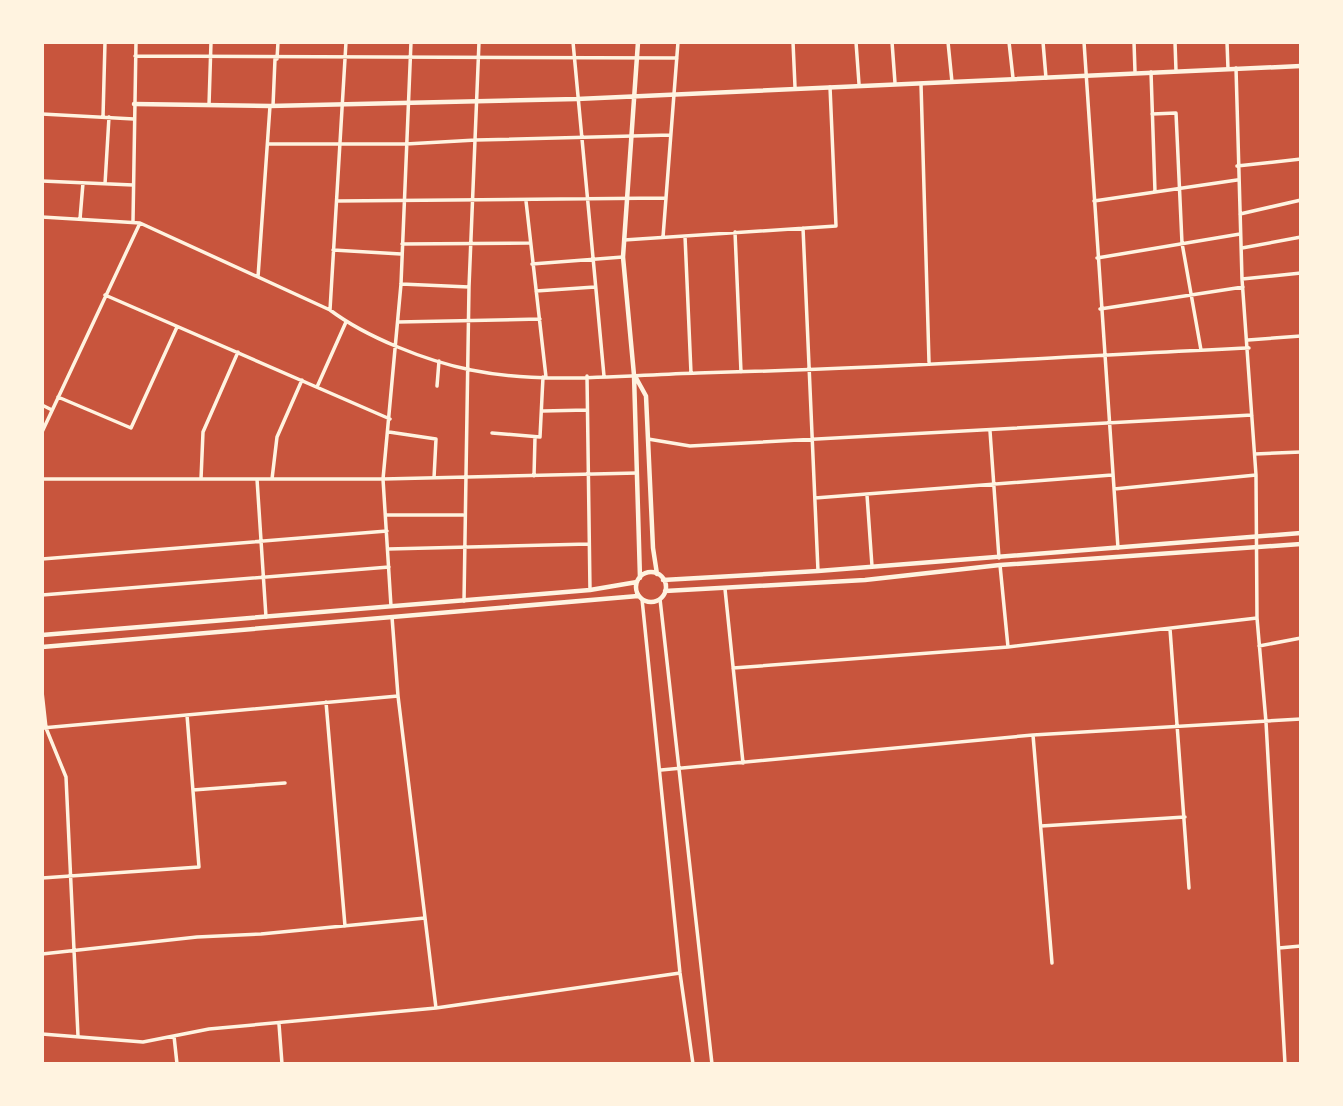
<svg xmlns="http://www.w3.org/2000/svg" width="1343" height="1106" font-family="'Work Sans',sans-serif">
<rect width="100%" height="100%" fill="#c8553d"/>
<g fill="none" stroke-linecap="round" stroke-linejoin="round">
<path stroke="#fff3e0" stroke-width="3.5" d="M 573,42 L 604,376
M 793,42 L 795,87
M 856,42 L 859,84
M 892,42 L 895,83
M 948,42 L 952,82
M 1009,42 L 1013,78
M 1043,42 L 1046,78
M 1084,42 L 1118,548
M 1134,42 L 1135,72
M 1175,42 L 1176,71
M 1227,42 L 1228,69
M 135,56 L 677,58
M 277,59 L 278,42
M 1236,68 L 1242,279 L 1256,475 L 1257,618 L 1266,722 L 1285,1064
M 1151,72 L 1155,192
M 921,84 L 929,362
M 209,105 L 211,42
M 273,106 L 275,59
M 42,114 L 134,119
M 1152,114 L 1176,113 L 1182,243 L 1201,350
M 103,117 L 105,42
M 268,144 L 406,144 L 476,140 L 671,135
M 1237,166 L 1301,159
M 42,181 L 133,185
M 105,184 L 109,117
M 337,201 L 666,198
M 526,201 L 546,377
M 1094,201 L 1237,180
M 1240,214 L 1301,200
M 42,217 L 140,223 L 330,310 C 366,337 426,361 471,370 C 544,385 624,375 698,373 C 882,369 1065,356 1249,348
M 80,219 L 83,183
M 133,221 L 136,42
M 803,228 L 818,571
M 735,232 L 741,372
M 685,236 L 691,373
M 663,237 L 678,42
M 624,240 L 836,226 L 830,87
M 402,244 L 529,243
M 1242,248 L 1301,237
M 333,250 L 401,254
M 1097,258 L 1240,234
M 532,264 L 623,257
M 258,277 L 270,106
M 1242,279 L 1301,273
M 401,284 L 469,287
M 536,291 L 595,287
M 105,295 L 390,419
M 1100,309 L 1243,287
M 330,310 L 346,42
M 398,322 L 540,319
M 1248,340 L 1301,336
M 587,376 L 590,590
M 437,386 L 439,361
M 317,387 L 346,322
M 58,397 L 131,428 L 177,327
M 42,405 L 52,410
M 543,411 L 587,410
M 990,431 L 999,558
M 42,432 L 140,223
M 389,432 L 436,439 L 434,478
M 492,433 L 540,437 L 543,377
M 648,439 L 690,446 L 1252,415
M 1255,454 L 1301,452
M 534,476 L 535,437
M 42,479 L 383,479 L 637,473
M 201,479 L 203,432 L 238,352
M 257,479 L 266,617
M 272,479 L 277,437 L 302,380
M 1114,489 L 1256,475
M 867,495 L 872,566
M 815,498 L 1112,475
M 386,515 L 463,515
M 388,549 L 589,544
M 42,559 L 387,531
M 1000,565 L 1008,647
M 725,589 L 743,763
M 42,595 L 389,567
M 642,599 L 680,973 L 693,1064
M 660,599 L 712,1064
M 464,601 L 469,287 L 479,42
M 391,606 L 383,479 L 401,284 L 411,42
M 392,617 L 398,696 L 436,1008
M 1170,629 L 1189,888
M 1259,646 L 1301,638
M 733,668 L 1008,647 L 1257,618
M 42,692 L 46,728 L 66,777 L 78,1036
M 326,702 L 345,926
M 42,728 L 398,696
M 1033,735 L 1052,963
M 661,770 L 1033,735 L 1301,719
M 193,790 L 285,783
M 1041,826 L 1185,817
M 42,878 L 199,867 L 187,715
M 1279,948 L 1301,946
M 42,954 L 197,937 L 261,934 L 425,918
M 279,1024 L 282,1064
M 42,1034 L 143,1042 L 209,1029 L 436,1008 L 680,973
M 174,1036 L 177,1064"/>
<path stroke="#fff3e0" stroke-width="4.5" d="M 638,42 L 623,257 L 634,375 L 640,578
M 134,104 L 270,106 L 577,99 L 1301,66
M 635,376 L 646,396 L 653,548 L 657,574
M636 587a15 15 0 1 1 30 0a15 15 0 1 1-30 0Z
M 663,580 L 818,571 L 1301,533
M 665,591 L 865,580 L 1000,565 L 1301,544
M 42,635 L 590,590 L 637,582
M 42,647 L 638,596"/>
</g>
<rect width="1343" height="1106" fill="none" stroke="#fff3e0" stroke-width="88"/>
</svg>
